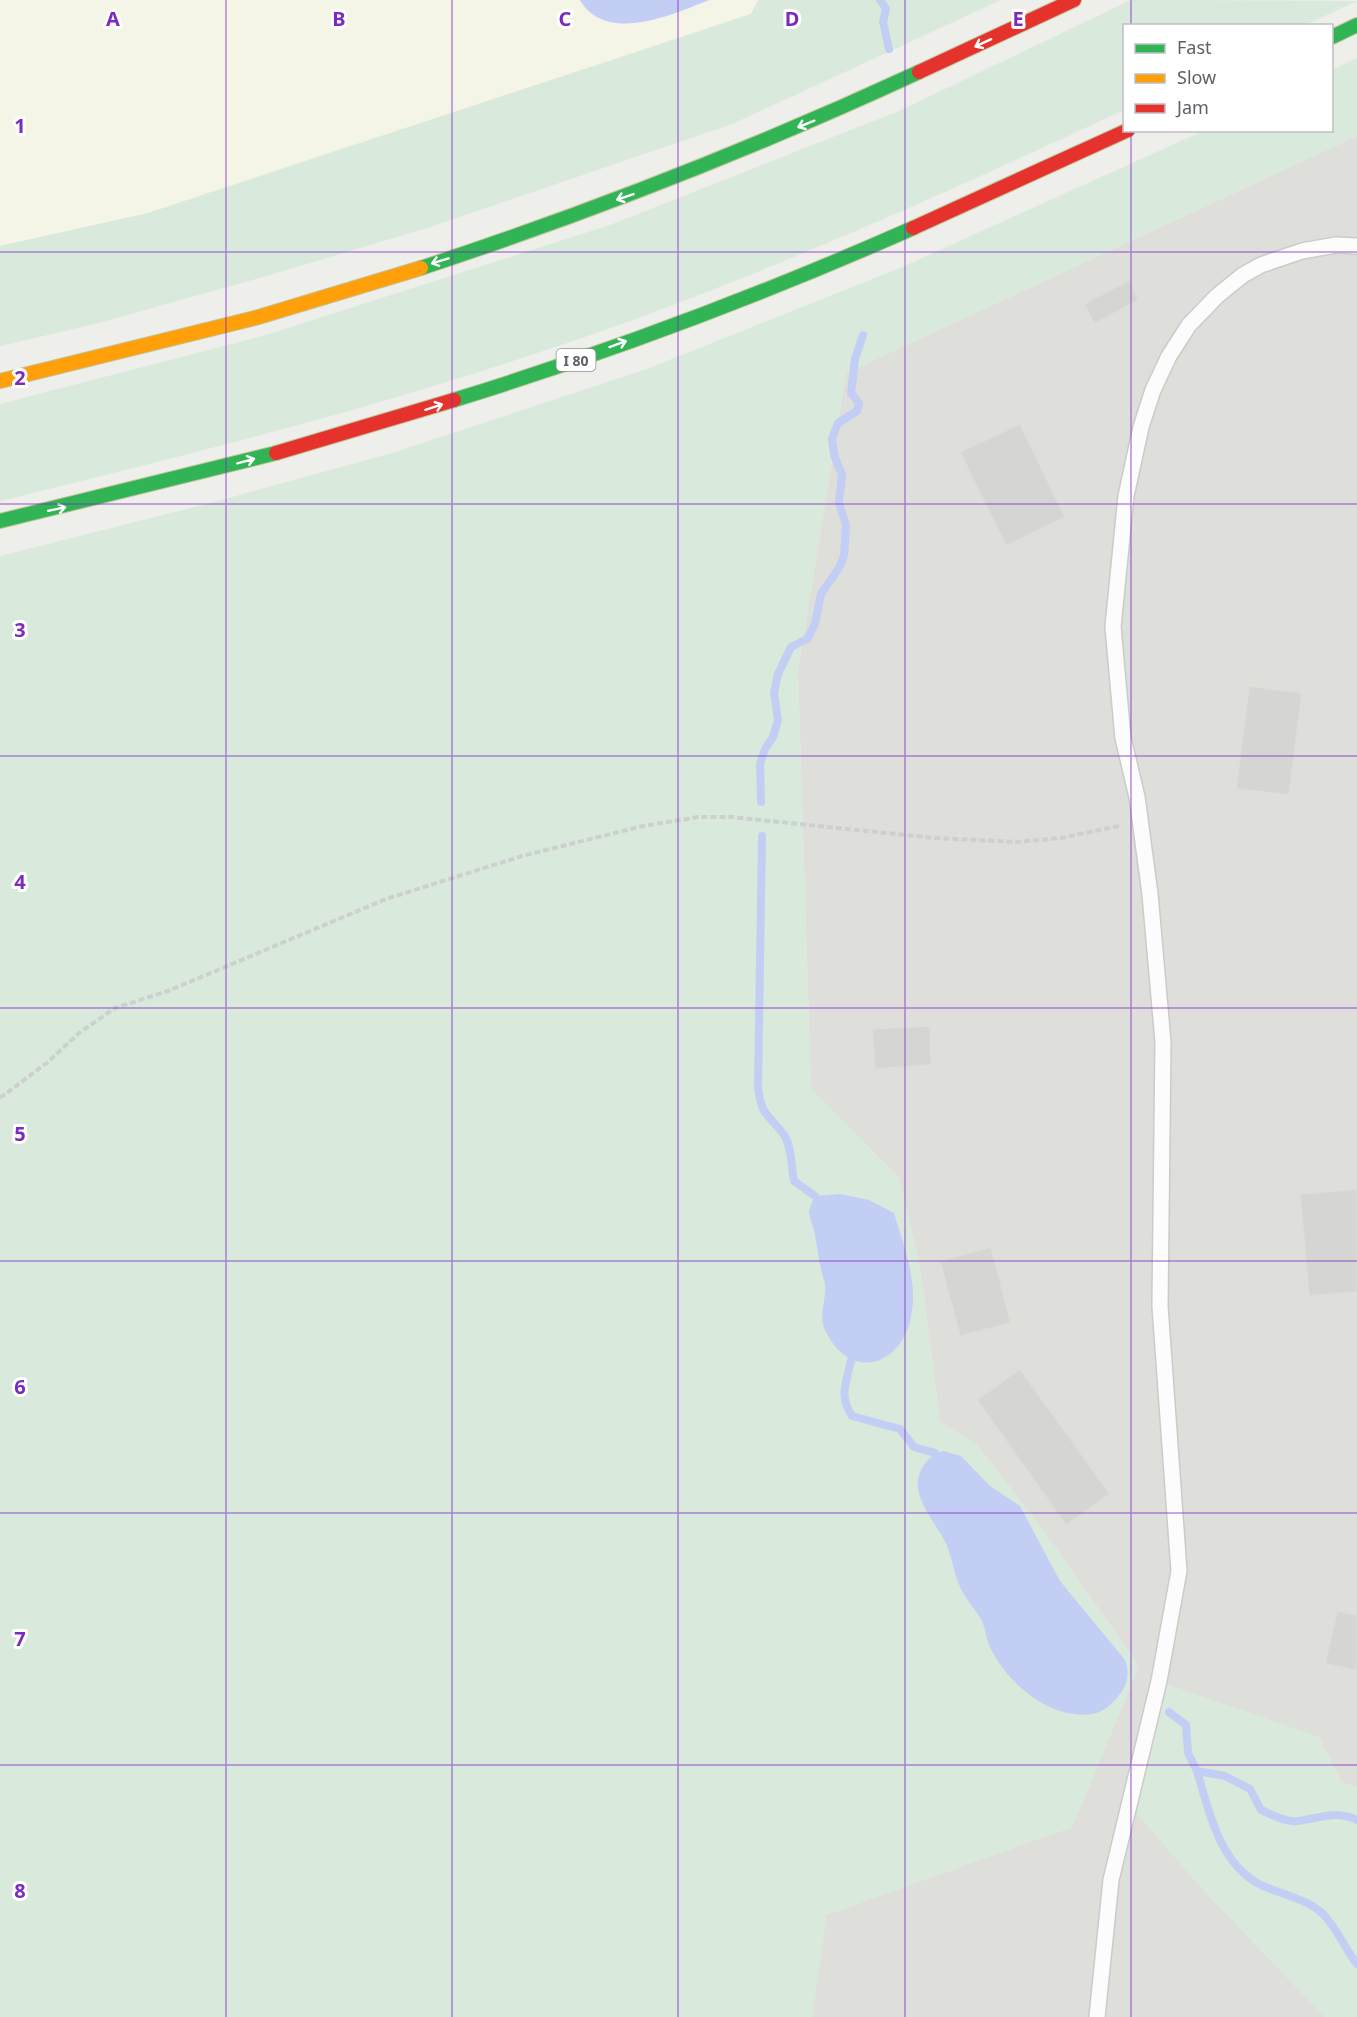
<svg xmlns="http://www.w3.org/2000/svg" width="1357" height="2017" font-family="'Noto Sans',sans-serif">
<rect width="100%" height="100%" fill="#eeeeea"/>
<path fill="#f4f5e6" d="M 0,0 L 758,0 L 751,14 L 148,213 L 0,246 Z"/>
<path fill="#dededa" d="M 1357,136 L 1357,1787 L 1341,1782 L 1319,1737 L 1197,1883 L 1325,2017 L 812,2017 L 826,1915 L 1072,1827 L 1139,1666 L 1043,1530 L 977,1445 L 940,1422 L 920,1268 L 899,1178 L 811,1089 L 798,671 L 846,373 Z"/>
<path fill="#d9e9dc" d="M 758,0 L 1001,0 L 732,124 L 427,228 L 263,277 L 95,324 L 0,346 L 0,246 L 148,213 L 751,14 Z
M 1131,0 L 1357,1 L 1305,25 L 1124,26 L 1124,110 C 935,198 742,285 543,351 C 365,411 183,456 0,501 L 0,404 L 263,336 L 610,225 L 899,111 Z
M 1357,58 L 1357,136 L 846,373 L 798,671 L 811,1089 L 899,1178 L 920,1268 L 940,1422 L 977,1445 L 1043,1530 L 1139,1666 L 1072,1827 L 827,1915 L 812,2017 L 0,2017 L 0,556 L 207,504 L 392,453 L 644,370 L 900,268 L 1203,131 L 1332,130 L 1332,70 Z
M 1159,1681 L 1319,1737 L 1341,1782 L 1357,1787 L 1357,2017 L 1325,2017 L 1197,1883 L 1129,1805 Z"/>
<path fill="#c3cef4" d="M 580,0 L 709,0 C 674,14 606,45 580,0 Z
M 840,1194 L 869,1200 L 894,1213 C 903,1244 917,1278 912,1311 C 905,1366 850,1384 825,1330 C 817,1313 829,1296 824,1280 C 819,1265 818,1250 815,1235 C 814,1228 810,1220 809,1213 C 809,1208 813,1201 815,1196 Z
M 943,1451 L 961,1456 L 990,1486 L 1020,1506 L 1060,1581 L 1125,1660 C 1131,1677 1126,1688 1114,1701 C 1102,1714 1091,1716 1074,1714 C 1040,1710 1006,1680 991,1649 C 986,1640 986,1629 981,1619 C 976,1610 968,1602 963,1593 C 955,1579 953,1561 947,1546 C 939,1527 922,1511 918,1489 C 915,1474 928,1454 943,1451 Z"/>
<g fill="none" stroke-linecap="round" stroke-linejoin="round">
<path stroke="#c3cef4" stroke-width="8" d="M 880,0 L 886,9 L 883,22 L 889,49
M 761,802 L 760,764 L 765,749 L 773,737 L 778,720 L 774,693 L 778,674 L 791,647 L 807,639 L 815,624 L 821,594 L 839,568 L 844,556 L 846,525 L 839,503 L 842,475 L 834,455 L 832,439 L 838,423 L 857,411 L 859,403 L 851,393 L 855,359 L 863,335
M 762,836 L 758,1088 C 762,1118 769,1114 784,1135 C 792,1147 791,1167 794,1181 L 815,1196
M 851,1360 C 847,1382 838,1395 852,1416 L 900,1429 L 914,1447 L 935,1453
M 1169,1712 L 1186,1725 L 1188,1753 L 1197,1771 L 1225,1776 L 1250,1789 L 1261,1810 C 1271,1814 1286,1823 1297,1821 C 1319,1819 1335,1809 1357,1820
M 1197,1771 C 1209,1811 1219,1864 1261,1885 C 1281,1894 1307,1899 1323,1914 C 1337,1928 1345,1949 1357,1964"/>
</g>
<path fill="#d5d5d3" stroke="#deded9" stroke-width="1.5" d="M 1129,280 L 1139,300 L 1094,324 L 1084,304 Z
M 1020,424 L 1065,517 L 1006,546 L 960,452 Z
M 1249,686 L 1302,693 L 1289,795 L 1236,789 Z
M 930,1026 L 931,1065 L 875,1069 L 872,1029 Z
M 1357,1189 L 1357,1292 L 1309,1296 L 1300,1194 Z
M 991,1247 L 1011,1323 L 960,1336 L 940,1261 Z
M 1020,1369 L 1110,1494 L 1066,1525 L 977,1400 Z
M 1337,1611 L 1357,1615 L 1357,1670 L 1325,1664 Z"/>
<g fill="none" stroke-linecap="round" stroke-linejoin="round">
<defs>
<path id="lane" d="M 1097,2017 L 1111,1880 L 1159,1681 L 1179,1571 L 1160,1306 L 1163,1042 L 1150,894 L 1137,797 L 1123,738 L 1113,627 L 1126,496 L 1141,427 L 1153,390 L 1169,356 L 1189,325 L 1217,296 L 1243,275 L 1261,265 L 1302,251 L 1336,245 L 1357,246"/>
<path id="fast" d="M 1332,37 L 1357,25
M 421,268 C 591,212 757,147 919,72
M 454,400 C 610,352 764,294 913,228
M 0,521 L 276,453"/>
<path id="slow" d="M 0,381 L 255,318 L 421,268"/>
<path id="jam" d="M 919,72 L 1074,0
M 913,228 L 1128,130
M 276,453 L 454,400"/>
</defs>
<use href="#lane" stroke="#cbcbcc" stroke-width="18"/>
<use href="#fast" stroke="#c2c39a" stroke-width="16"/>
<use href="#slow" stroke="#c2c39a" stroke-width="16"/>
<use href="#jam" stroke="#c2c39a" stroke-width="16"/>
<path stroke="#ccd0cf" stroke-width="4" stroke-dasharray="6 3" stroke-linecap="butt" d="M 0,1098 L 48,1062 L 79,1033 L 115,1008 L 168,991 L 386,899 L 522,856 L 643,826 L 699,817 L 731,817 L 935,838 L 1017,842 L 1061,838 L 1119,826"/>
<use href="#lane" stroke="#fcfcfc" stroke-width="15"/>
<use href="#fast" stroke="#30b455" stroke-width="14"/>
<use href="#slow" stroke="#ff9f0a" stroke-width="14"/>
<use href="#jam" stroke="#e5322d" stroke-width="14"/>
</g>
<defs><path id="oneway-shaft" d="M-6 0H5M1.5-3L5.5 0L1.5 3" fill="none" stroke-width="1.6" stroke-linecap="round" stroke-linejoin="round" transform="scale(1.5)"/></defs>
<g stroke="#fff">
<use href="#oneway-shaft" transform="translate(983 43) rotate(155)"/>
<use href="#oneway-shaft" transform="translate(806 124) rotate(158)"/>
<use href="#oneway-shaft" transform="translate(625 197) rotate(161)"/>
<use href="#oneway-shaft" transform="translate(440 261) rotate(163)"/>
<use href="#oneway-shaft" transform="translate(618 344) rotate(-20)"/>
<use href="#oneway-shaft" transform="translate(434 407) rotate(-18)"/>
<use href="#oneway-shaft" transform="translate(246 461) rotate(-15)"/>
<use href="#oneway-shaft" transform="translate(57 509) rotate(-12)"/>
</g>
<path fill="none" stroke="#7b2cbf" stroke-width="1.5" stroke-opacity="0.55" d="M 226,0 L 226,2017M 452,0 L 452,2017M 678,0 L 678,2017M 905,0 L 905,2017M 1131,0 L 1131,26M 1131,130 L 1131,2017M 0,252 L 1357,252M 0,504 L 1357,504M 0,756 L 1357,756M 0,1008 L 1357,1008M 0,1261 L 1357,1261M 0,1513 L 1357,1513M 0,1765 L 1357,1765"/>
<g text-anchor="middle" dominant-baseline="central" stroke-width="6" stroke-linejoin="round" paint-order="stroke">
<rect fill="#fff" stroke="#8f9095" stroke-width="1.5" x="556.5" y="349" width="39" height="22" rx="4.5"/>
<g font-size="14" font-weight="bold" fill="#5f6067">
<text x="576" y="360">I 80</text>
</g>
</g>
<g font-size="20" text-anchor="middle" font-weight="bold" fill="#7b2cbf" stroke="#fff" stroke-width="6" stroke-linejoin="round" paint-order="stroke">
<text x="113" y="26">A</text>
<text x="339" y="26">B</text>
<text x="565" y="26">C</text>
<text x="792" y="26">D</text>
<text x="1018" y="26">E</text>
<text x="20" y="133">1</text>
<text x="20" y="385">2</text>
<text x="20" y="637">3</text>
<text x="20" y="889">4</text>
<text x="20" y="1141">5</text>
<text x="20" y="1394">6</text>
<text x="20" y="1646">7</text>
<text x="20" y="1898">8</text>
</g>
<rect x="1123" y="24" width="210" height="108" fill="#ffffff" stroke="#bfbfc2" stroke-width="1.5"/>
<rect x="1135" y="44" width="30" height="9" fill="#30b455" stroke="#bfbfc2" stroke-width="1.5"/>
<text x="1177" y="54" font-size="18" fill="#5f6067">Fast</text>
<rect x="1135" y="74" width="30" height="9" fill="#ff9f0a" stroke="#bfbfc2" stroke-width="1.5"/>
<text x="1177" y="84" font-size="18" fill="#5f6067">Slow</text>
<rect x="1135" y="104" width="30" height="9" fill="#e5322d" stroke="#bfbfc2" stroke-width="1.5"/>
<text x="1177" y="114" font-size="18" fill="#5f6067">Jam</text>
</svg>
